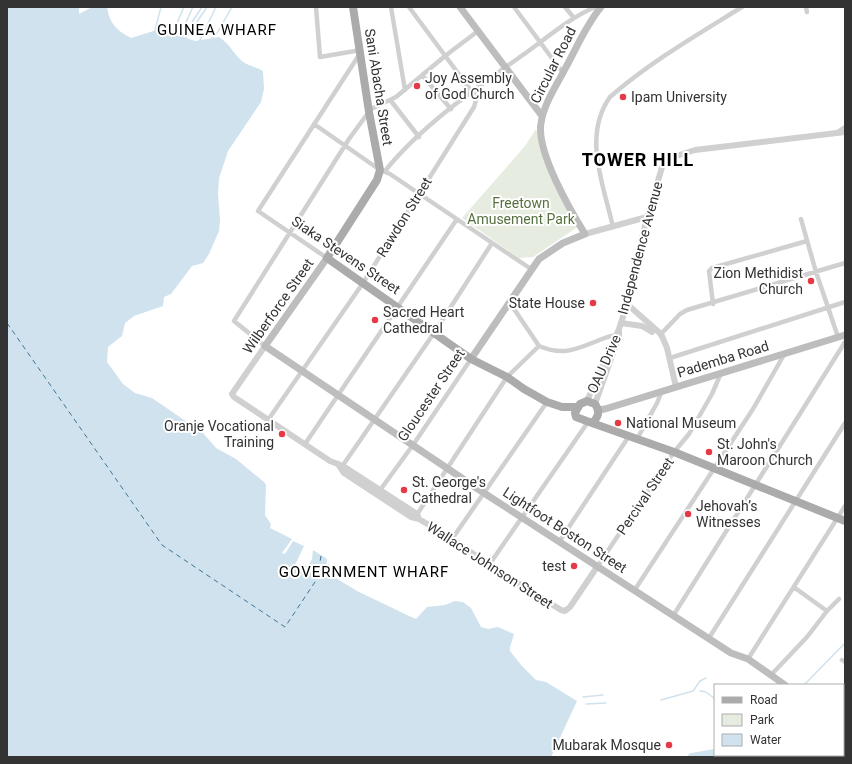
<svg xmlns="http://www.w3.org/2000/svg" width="852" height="764" font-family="Roboto,sans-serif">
<rect width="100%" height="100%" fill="#fff"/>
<path fill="#e6ecdf" d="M 536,129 C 547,167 554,194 579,226 L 533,257 L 519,258 L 462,218 L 525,146 Z"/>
<path fill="#cfe2ee" d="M 7,7 L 79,7 L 79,14 L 92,7 L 107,7 C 109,23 117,31 131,38 L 160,29 L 195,41 L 219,37 C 229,43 233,53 242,61 C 248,66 257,67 263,71 L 264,89 L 261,102 L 228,151 L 219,178 L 218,194 L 220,220 L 219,231 L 209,254 L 203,263 L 192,266 L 171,294 L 164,297 L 163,306 L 134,316 L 125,323 L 122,336 L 108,347 L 107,362 L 123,384 L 135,393 L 152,398 L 203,433 L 216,448 L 236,459 L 264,482 L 266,485 L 265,515 L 271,524 L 270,528 L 292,539 L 282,553 L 285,554 L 293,541 L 304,546 L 293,569 L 297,570 L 300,564 L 307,566 L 302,573 L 304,574 L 312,559 L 313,550 L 327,559 L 326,572 L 357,591 L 409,616 L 416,619 L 427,607 L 445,605 L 455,601 L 463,602 L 471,608 L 481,627 L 488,629 L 498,627 L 514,634 L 510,647 L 510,651 L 522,666 L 536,680 L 546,682 L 577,701 L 551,757 L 7,757 Z"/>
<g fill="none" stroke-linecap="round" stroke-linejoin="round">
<path stroke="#cfe2ee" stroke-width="1.5" d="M 155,30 L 161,7
M 173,32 L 184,7
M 180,35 L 193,7
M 183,36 L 202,7
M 186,38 L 207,7
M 212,38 L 216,35 L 232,7
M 199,42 L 216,7
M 804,685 L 845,643
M 700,691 L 706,692 L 715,699
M 583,697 L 603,695
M 661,700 L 693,691 L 700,681 L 706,678
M 586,704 L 606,703"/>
<path stroke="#cfe2ee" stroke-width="8" d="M 760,755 L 765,757
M 692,757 L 715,753"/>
<path stroke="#3f7597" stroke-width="1" stroke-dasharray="5 4" stroke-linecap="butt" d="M 7,323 L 162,545 L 285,627 L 317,579 L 321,556"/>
<path stroke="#d0d0d0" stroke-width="4.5" d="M 316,7 L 320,57 L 361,50
M 391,7 L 405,90
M 409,7 L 472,92
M 514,7 L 563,73
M 565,7 L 574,18
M 806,7 L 807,12
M 422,75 L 451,109
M 391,101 L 419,137
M 369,110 L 396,97 L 445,56 L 478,31
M 314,124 L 380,170 L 390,174 L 531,269
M 839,131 L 845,127
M 385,171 C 422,125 479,86 527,52 C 549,36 570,18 595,7
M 801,219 L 816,272 L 838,337
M 613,227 C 604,186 582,136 610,97 C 650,62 697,35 742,7
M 327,258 L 258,211 L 359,55
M 510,303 L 539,346
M 713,304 L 709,271 L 712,268 L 807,241
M 660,335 L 680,314 L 687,310 L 845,263
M 265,346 L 234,321 L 349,139 L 368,113
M 539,346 C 565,357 578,348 602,339 C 607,337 612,335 617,336
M 670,358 L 845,302
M 268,420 L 363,283 L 474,107 L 476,100 L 475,90
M 637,439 L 657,403 L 662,391
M 305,444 L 457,219
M 341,468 L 434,333 L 492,243
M 378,493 L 413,445 L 471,359
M 416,516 L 507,377 L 539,346
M 452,539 L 547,402
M 559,542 L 629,436
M 489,565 L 588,422
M 597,567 L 674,452 L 689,434 L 712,394 L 721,373
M 795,588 L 827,611
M 634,591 L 753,409 L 785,353
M 673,616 L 845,342
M 709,638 L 845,423
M 748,659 L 845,506
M 842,660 L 845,662
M 771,675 L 807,637 L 827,611 L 839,599
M 840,755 L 842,757"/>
<path stroke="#d0d0d0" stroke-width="6" d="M 585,234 L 647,217
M 627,304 L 661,334 L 667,348 L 676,387
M 621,323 L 642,326 L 652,332
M 265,346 L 234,391 L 232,394 L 234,397 L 330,461 L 343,466 L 417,514 L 419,519
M 587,401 L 619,329 L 627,304 L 647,217 L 663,164 L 670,158 L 695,150 L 845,132
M 595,404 L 619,336 L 619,329
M 338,464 L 344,473 L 411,517 L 419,519 L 452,539 L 489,565 L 561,610 L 565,611 L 570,607 L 597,567"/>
<path stroke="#bdbdbd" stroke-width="7" d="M 460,7 L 542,116
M 327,258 L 265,346 L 484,493 L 731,653 L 748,659 L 785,685
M 471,359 L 539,259 L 563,243 L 585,234 C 570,210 536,151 541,123 C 544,103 557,85 566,67 C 577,47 586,25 601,7
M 598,410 L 605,409 L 845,335
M 843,728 L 845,727"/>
<path stroke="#ababab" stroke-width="8" d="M 353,7 L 369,112 L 380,170 L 377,180 L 327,258 L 471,359 L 507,377 L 524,389 L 547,402 L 562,407 L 577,407
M 587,401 L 595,404 C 600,411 599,417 592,423 L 576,417 L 575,413 L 580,404 Z
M 592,423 L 674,452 L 845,521"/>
</g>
<g fill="#e63946" stroke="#fff" stroke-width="1.5">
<circle cx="417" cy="86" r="4"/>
<circle cx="623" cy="97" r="4"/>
<circle cx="811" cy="281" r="4"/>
<circle cx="593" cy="303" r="4"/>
<circle cx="375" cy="320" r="4"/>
<circle cx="618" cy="423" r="4"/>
<circle cx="282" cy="434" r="4"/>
<circle cx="709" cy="452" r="4"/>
<circle cx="404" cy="490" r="4"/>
<circle cx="688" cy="514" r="4"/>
<circle cx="574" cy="566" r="4"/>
<circle cx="669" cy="745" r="4"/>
</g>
<g text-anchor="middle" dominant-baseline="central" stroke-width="4" stroke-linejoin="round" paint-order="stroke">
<g font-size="14" fill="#333" stroke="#fff">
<text transform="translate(553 65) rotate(-63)">Circular Road</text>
<text transform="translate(379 87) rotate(81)">Sani Abacha Street</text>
<text transform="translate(404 217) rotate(-58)">Rawdon Street</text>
<text transform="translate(640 248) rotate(-75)">Independence Avenue</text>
<text transform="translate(346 255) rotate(34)">Siaka Stevens Street</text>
<text transform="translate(278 306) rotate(-55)">Wilberforce Street</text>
<text transform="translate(723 359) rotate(-17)">Pademba Road</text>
<text transform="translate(604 364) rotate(-66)">OAU Drive</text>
<text transform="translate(431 395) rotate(-56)">Gloucester Street</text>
<text transform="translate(645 496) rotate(-56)">Percival Street</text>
<text transform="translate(565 530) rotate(33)">Lightfoot Boston Street</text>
<text transform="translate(490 565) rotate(33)">Wallace Johnson Street</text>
</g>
<g font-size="14" fill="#333" stroke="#fff" text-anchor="start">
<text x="425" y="78">Joy Assembly<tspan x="425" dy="16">of God Church</tspan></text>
<text x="631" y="97">Ipam University</text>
<text x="803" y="273" text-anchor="end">Zion Methidist<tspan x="803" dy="16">Church</tspan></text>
<text x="585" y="303" text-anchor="end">State House</text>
<text x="383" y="312">Sacred Heart<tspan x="383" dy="16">Cathedral</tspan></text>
<text x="626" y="423">National Museum</text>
<text x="274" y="426" text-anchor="end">Oranje Vocational<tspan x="274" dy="16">Training</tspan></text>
<text x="717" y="444">St. John's<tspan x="717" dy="16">Maroon Church</tspan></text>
<text x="412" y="482">St. George's<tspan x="412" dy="16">Cathedral</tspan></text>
<text x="696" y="506">Jehovah’s<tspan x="696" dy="16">Witnesses</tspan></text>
<text x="566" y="566" text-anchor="end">test</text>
<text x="661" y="745" text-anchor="end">Mubarak Mosque</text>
</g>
<g font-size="14" fill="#56703f" stroke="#fff">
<text x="521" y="203">Freetown<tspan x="521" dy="16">Amusement Park</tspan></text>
</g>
<g font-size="15" letter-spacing="1" fill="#000" stroke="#fff">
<text x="217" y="30">GUINEA WHARF</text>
<text x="364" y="572">GOVERNMENT WHARF</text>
</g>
<g font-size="18" font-weight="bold" letter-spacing="1" fill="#000" stroke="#fff">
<text x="638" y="159">TOWER HILL</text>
</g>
</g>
<rect width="852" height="764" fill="none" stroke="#333333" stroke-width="16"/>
<rect x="714" y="684" width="130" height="72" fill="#ffffff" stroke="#adadad"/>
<rect x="722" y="697" width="20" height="6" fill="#ababab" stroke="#adadad"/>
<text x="750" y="704" font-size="12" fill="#333333">Road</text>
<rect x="722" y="714" width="20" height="12" fill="#e6ecdf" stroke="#adadad"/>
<text x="750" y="724" font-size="12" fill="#333333">Park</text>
<rect x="722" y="734" width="20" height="12" fill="#cfe2ee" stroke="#adadad"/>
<text x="750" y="744" font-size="12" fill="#333333">Water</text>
</svg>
